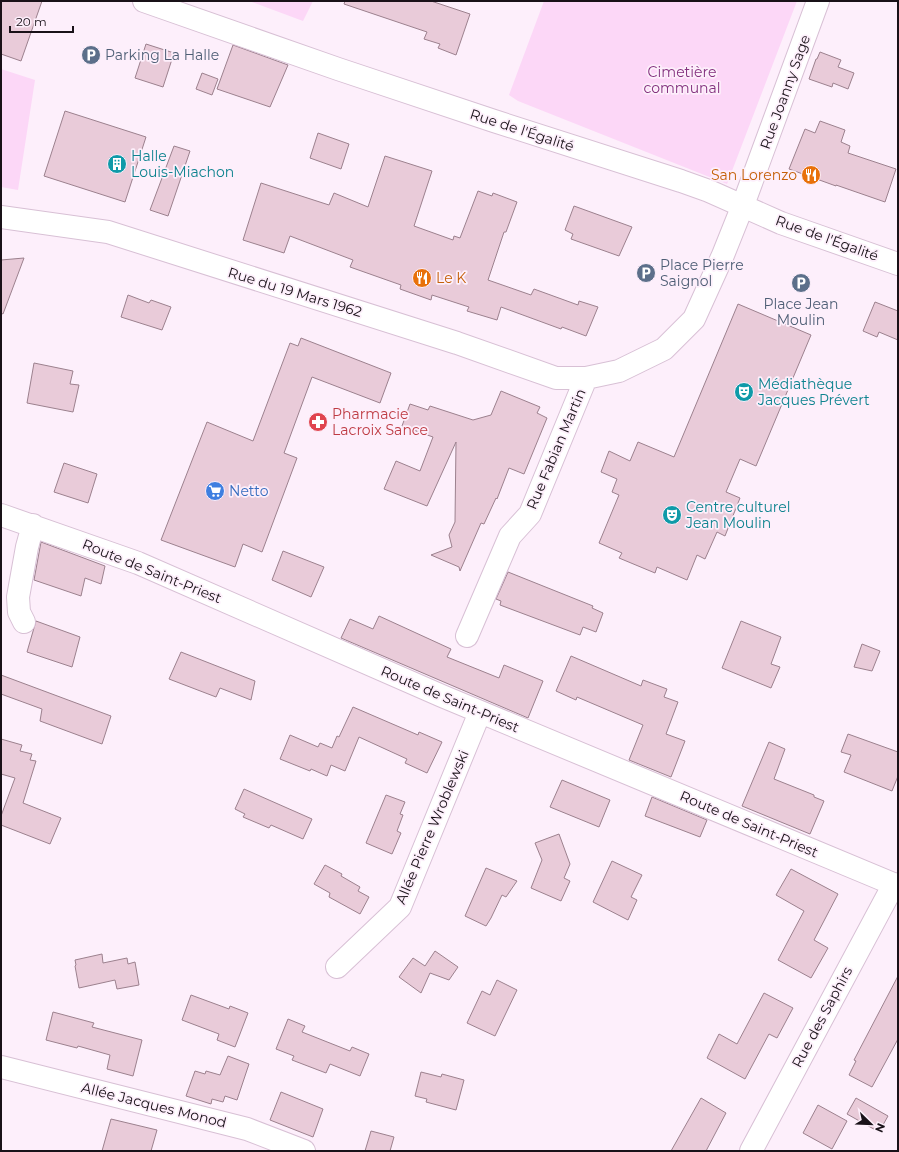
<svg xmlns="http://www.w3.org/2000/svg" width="899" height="1152" font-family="Montserrat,sans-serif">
<rect width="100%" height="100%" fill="#fdeffb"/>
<path fill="#fcd7f7" d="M 249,1 L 313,1 L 303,21 Z
M 544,1 L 797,1 L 727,184 L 518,101 L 509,95 Z
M 1,69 L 35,80 L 18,190 L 1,187 Z"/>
<path fill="#e9cbd9" stroke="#9c818e" d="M 1,1 L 42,1 L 21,61 L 1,54 Z
M 345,1 L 431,1 L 470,14 L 456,55 L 438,48 L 440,44 L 424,39 L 427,32 L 344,4 Z
M 146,44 L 174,53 L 163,87 L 135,78 Z
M 233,45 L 288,65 L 270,107 L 217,89 Z
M 820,52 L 841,60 L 838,67 L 854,73 L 848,89 L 833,83 L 832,87 L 809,79 L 816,59 L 817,59 Z
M 202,73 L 218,79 L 212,95 L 196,89 Z
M 65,111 L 146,137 L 125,202 L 44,176 Z
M 820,121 L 845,130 L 841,142 L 850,146 L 848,153 L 896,169 L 885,202 L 836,185 L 836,186 L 789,169 L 805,129 L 815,133 Z
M 318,133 L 349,144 L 341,169 L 310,158 Z
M 174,146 L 190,151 L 168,216 L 150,210 Z
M 385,156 L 432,171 L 414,226 L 453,240 L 454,236 L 460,238 L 478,191 L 492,196 L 493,193 L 517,202 L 506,232 L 504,232 L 488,280 L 531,295 L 534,289 L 578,305 L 579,301 L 598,307 L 586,336 L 562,327 L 561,329 L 501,307 L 497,320 L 467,311 L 469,307 L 432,295 L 431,300 L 400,289 L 401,285 L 350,267 L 353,260 L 290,236 L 284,253 L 243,240 L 261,183 L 329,205 L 334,193 L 368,207 Z
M 574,206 L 632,227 L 619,256 L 571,239 L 573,234 L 565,230 Z
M 24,258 L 3,314 L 1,313 L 1,260 Z
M 128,295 L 149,303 L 151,300 L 171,307 L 162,330 L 121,317 Z
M 875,302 L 898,311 L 898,340 L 879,332 L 877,337 L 863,331 Z
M 738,304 L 811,335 L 756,466 L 740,459 L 726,492 L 740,498 L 725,536 L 717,532 L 705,559 L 697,555 L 687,580 L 657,567 L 655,573 L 619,558 L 622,553 L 599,543 L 619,495 L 612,492 L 617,479 L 601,472 L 609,451 L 630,461 L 638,442 L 674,457 Z
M 301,338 L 391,373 L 380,403 L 312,377 L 284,453 L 297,458 L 262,552 L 243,544 L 235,567 L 161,540 L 207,422 L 253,441 L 290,343 L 298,346 Z
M 34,363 L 73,371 L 70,384 L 79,385 L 73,412 L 27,403 Z
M 501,391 L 540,407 L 537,413 L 547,418 L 524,474 L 509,468 L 497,499 L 496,498 L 484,524 L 481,523 L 460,571 L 459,567 L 431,555 L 452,547 L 449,535 L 455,522 L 456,442 L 427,506 L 384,489 L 396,461 L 420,471 L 433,437 L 402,426 L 410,404 L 428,410 L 430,406 L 473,420 L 491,415 Z
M 64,463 L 97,474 L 88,503 L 54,492 Z
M 41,542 L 105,566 L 101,584 L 85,578 L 81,596 L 34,580 Z
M 283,551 L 324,567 L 311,597 L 272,580 Z
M 508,572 L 593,606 L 592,608 L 603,613 L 596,632 L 583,627 L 580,635 L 500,605 L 501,601 L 496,599 Z
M 379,616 L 451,649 L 447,657 L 499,678 L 504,665 L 543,681 L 528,718 L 341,638 L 350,619 L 373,629 Z
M 36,621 L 80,637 L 72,667 L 27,652 Z
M 741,621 L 781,637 L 771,664 L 780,667 L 771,688 L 722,668 Z
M 862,644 L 880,651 L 872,671 L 854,667 Z
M 181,652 L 255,681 L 251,700 L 220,688 L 216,697 L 169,679 Z
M 571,656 L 641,686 L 643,680 L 667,689 L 664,697 L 678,702 L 666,734 L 685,741 L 671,777 L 629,760 L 643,725 L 577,697 L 576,700 L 556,691 Z
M 1,675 L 111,716 L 102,744 L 40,721 L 42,709 L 1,694 Z
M 353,707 L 418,735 L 419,732 L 442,742 L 427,773 L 405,763 L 407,759 L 359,737 L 345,771 L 331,765 L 327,776 L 311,769 L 310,771 L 280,759 L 290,735 L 318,747 L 320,743 L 332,748 L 337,736 L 339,737 Z
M 848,734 L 898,752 L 898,776 L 892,791 L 844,772 L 851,755 L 841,752 Z
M 1,739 L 22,745 L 20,751 L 32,754 L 30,760 L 36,761 L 23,803 L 61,818 L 50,844 L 1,825 L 1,816 L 15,778 L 1,774 Z
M 769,742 L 785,749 L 774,779 L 814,795 L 814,797 L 824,801 L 810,834 L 742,806 Z
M 562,780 L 610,800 L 599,827 L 550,807 Z
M 244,789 L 312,819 L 303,839 L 271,825 L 269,828 L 243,817 L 245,814 L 235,809 Z
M 386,795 L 405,802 L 400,814 L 403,815 L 397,831 L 401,833 L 392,854 L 366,843 Z
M 652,797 L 707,820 L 700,837 L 645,816 Z
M 559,834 L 570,864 L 564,878 L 570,881 L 561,901 L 531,888 L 542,860 L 535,843 Z
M 612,861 L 642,875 L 631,897 L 637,900 L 628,920 L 593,902 Z
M 325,865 L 342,874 L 341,876 L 360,887 L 358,891 L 369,897 L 360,914 L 329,897 L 330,893 L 314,884 Z
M 486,868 L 517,881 L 506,897 L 502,895 L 491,918 L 486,926 L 465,916 Z
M 791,869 L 838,894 L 814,940 L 828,948 L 811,978 L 778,960 L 804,911 L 776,895 Z
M 435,951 L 458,967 L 449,980 L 430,973 L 421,993 L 399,977 L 413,958 L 425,966 Z
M 102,954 L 103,963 L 127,958 L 128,964 L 135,962 L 139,985 L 117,989 L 115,980 L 79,988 L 75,966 L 76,965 L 75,960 Z
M 898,976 L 898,1039 L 872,1087 L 849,1075 L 856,1061 L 854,1060 Z
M 497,980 L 517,990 L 495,1036 L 467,1023 L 482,991 L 490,995 Z
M 764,993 L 793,1008 L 777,1038 L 769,1034 L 745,1079 L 707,1058 L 719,1034 L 737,1044 Z
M 191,995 L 229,1009 L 230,1006 L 248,1013 L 235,1047 L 217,1040 L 219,1034 L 182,1020 Z
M 53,1012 L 94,1023 L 92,1027 L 142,1040 L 133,1076 L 107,1069 L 110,1055 L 78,1046 L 77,1048 L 46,1040 Z
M 288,1019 L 305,1026 L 302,1032 L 350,1051 L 352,1047 L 369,1054 L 360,1076 L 330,1064 L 326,1073 L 292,1060 L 294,1056 L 276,1049 Z
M 228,1056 L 249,1064 L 237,1100 L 225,1096 L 223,1102 L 212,1099 L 211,1104 L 186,1096 L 195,1071 L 205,1074 L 206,1071 L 220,1075 Z
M 421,1072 L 441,1077 L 442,1074 L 464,1080 L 456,1110 L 426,1102 L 427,1099 L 415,1096 Z
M 281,1092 L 323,1109 L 313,1137 L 270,1120 Z
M 701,1098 L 726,1113 L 706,1151 L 671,1151 Z
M 856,1098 L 888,1116 L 879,1132 L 847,1114 Z
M 818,1105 L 847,1121 L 832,1149 L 803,1133 Z
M 111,1119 L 157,1130 L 151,1151 L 102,1151 Z
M 371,1131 L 394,1137 L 390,1151 L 365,1151 Z"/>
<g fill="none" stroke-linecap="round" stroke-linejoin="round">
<defs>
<path id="street" d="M 144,1 L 338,69 L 494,121 L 681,181 L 709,191 L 781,223 L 898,264
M 1,217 L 108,232 L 457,343 L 556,378 L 586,378 L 619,371 L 664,349 L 694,319 L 723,255 L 743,205 L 818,1
M 1,515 L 138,563 L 442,696 L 898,886
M 24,622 L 19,612 L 18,597 L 27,547 L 33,525
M 467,636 L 510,536 L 530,514 L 586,378
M 337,967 L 400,907 L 480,712
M 1,1067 L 247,1129 L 304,1151
M 751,1151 L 894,884"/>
</defs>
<use href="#street" stroke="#d8c0d5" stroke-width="24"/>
<use href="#street" stroke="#fff" stroke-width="22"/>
</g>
<defs>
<symbol id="parking-disc" viewBox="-11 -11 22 22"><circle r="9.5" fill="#5c6f8a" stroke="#fdeffb"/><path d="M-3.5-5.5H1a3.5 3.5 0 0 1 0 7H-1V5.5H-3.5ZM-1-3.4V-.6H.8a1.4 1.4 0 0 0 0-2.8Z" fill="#fff"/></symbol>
<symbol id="building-disc" viewBox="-11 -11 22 22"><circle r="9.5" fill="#0f9aa8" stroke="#fdeffb"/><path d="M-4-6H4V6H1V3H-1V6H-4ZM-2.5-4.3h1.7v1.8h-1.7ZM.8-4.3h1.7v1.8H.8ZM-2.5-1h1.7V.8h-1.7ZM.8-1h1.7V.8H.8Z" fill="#fff"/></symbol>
<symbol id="restaurant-disc" viewBox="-11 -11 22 22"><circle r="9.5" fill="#e8710a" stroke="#fdeffb"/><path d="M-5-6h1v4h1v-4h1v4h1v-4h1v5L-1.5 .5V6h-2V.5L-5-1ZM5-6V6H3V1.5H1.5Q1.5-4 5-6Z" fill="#fff"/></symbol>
<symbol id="theatre-disc" viewBox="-11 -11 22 22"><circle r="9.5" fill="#0f9aa8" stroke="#fdeffb"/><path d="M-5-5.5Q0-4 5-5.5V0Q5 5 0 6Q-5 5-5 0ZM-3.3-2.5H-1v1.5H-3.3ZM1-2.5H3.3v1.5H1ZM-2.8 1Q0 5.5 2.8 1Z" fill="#fff"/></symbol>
<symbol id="pharmacy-disc" viewBox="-11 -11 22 22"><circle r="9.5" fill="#e0444e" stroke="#fdeffb"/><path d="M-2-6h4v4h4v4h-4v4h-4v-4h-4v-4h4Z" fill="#fff"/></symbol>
<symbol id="supermarket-disc" viewBox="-11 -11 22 22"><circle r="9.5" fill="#3f7fe0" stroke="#fdeffb"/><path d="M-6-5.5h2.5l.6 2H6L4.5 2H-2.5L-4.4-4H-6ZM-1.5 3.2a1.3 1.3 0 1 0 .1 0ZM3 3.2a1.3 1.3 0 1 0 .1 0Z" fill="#fff"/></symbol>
</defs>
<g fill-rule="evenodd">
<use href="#parking-disc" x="80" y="44" width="22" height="22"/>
<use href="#building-disc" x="106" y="153" width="22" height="22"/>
<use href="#restaurant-disc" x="800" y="164" width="22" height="22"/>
<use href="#parking-disc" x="635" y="262" width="22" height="22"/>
<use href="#restaurant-disc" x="411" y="267" width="22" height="22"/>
<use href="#parking-disc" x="790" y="272" width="22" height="22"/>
<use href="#theatre-disc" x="733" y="381" width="22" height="22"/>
<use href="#pharmacy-disc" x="307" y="411" width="22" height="22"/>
<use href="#supermarket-disc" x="204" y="480" width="22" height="22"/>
<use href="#theatre-disc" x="661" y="504" width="22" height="22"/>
</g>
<g text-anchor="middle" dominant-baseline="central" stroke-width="3.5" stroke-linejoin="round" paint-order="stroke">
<g font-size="14" fill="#4e5e75" stroke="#fdeffb" text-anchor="start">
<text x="105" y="55">Parking La Halle</text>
<text x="660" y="265">Place Pierre<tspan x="660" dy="16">Saignol</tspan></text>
<text x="801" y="304" text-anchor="middle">Place Jean<tspan x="801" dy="16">Moulin</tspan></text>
</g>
<g font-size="14" fill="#83307e" stroke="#fdeffb">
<text x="682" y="72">Cimetière<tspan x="682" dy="16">communal</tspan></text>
</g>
<g font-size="14" fill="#191118" stroke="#fdeffb">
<text transform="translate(785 92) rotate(-70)">Rue Joanny Sage</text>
<text transform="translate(522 130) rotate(18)">Rue de l'Égalité</text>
<text transform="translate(827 238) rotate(20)">Rue de l'Égalité</text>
<text transform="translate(295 292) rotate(17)">Rue du 19 Mars 1962</text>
<text transform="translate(556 449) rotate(-67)">Rue Fabian Martin</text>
<text transform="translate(152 571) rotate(22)">Route de Saint-Priest</text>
<text transform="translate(450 699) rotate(23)">Route de Saint-Priest</text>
<text transform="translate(749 824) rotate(23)">Route de Saint-Priest</text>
<text transform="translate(432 827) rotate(-67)">Allée Pierre Wroblewski</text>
<text transform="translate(822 1017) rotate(-62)">Rue des Saphirs</text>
<text transform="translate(154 1105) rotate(14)">Allée Jacques Monod</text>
</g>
<g font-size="14" fill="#0d838f" stroke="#fdeffb" text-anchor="start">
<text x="131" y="156">Halle<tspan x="131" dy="16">Louis-Miachon</tspan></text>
<text x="758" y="384">Médiathèque<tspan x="758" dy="16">Jacques Prévert</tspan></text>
<text x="686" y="507">Centre culturel<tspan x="686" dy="16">Jean Moulin</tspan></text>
</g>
<g font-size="14" fill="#c56008" stroke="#fdeffb" text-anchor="end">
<text x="797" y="175">San Lorenzo</text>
<text x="436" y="278" text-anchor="start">Le K</text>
</g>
<g font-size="14" fill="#be3a42" stroke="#fdeffb" text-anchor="start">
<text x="332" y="414">Pharmacie<tspan x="332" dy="16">Lacroix Sance</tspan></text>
</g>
<g font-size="14" fill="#366cbe" stroke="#fdeffb" text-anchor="start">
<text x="229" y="491">Netto</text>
</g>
</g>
<rect width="899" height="1152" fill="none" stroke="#191118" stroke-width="4"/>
<g transform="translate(871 1124) rotate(113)" stroke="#fdeffb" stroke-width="3" paint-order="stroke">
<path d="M0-3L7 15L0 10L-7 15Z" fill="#191118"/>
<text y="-6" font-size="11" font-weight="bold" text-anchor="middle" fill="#191118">N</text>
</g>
<path d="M10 26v6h63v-6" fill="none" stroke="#191118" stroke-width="2"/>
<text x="16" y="26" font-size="12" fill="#191118" stroke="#fdeffb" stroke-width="3" paint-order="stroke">20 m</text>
</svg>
